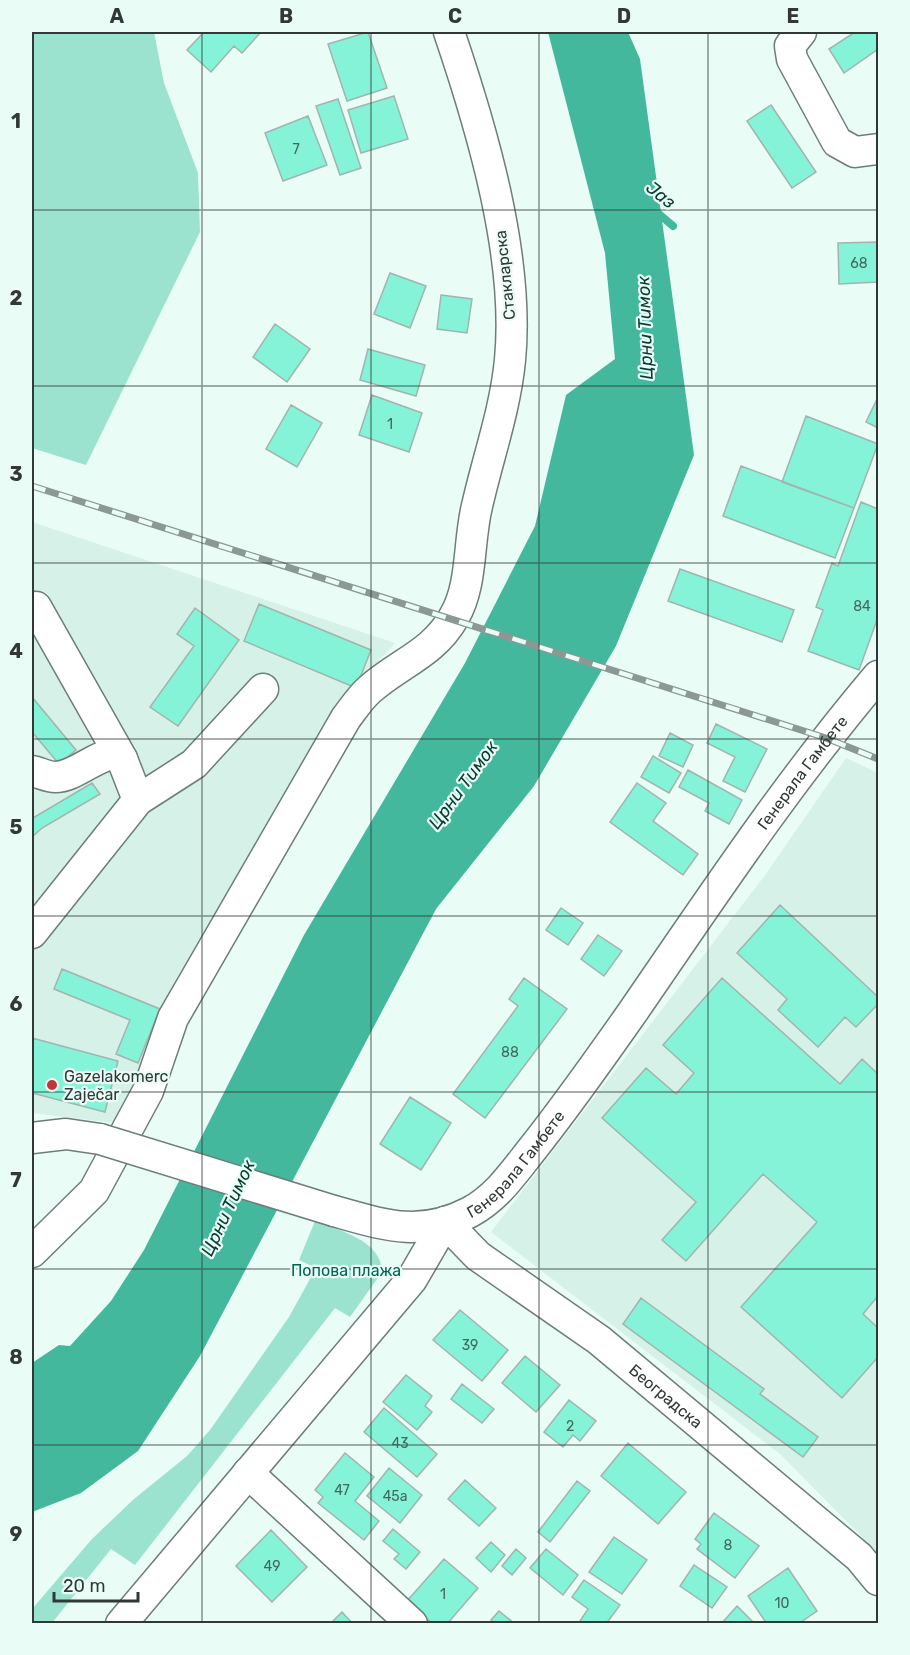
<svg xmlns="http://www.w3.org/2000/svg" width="910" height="1655" font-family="Rubik,sans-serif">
<rect width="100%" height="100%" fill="#e9fcf6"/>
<path fill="#d6f1e8" d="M 32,522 L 395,643 L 327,718 L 171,988 L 137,1082 L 114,1123 L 32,1113 Z
M 846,758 L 878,773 L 878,1553 L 780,1454 L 491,1232 L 766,874 Z"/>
<path fill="#9ce3cf" d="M 32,32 L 154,32 L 164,83 L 198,173 L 200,232 L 86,465 L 32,448 Z
M 315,1221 C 338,1230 382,1240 382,1272 L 350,1317 L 335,1308 L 135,1565 L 111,1549 L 52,1623 L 32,1623 L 32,1609 L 92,1539 L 134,1499 L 187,1456 L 210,1430 L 289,1317 L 316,1268 L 299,1260 Z"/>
<path fill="#44b89d" d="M 548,32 L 628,32 L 640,59 L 694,455 L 616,646 L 534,786 L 436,909 L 200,1356 L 138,1451 L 81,1493 L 32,1512 L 32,1363 L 59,1345 L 70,1346 L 111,1301 L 144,1250 L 304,935 L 465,663 L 535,526 L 566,395 L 615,359 L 605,253 Z"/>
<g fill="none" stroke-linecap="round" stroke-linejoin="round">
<path stroke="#44b89d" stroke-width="8" d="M 653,209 L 673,226"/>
</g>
<path fill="#84f3d7" stroke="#a2b4ae" stroke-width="1.5" d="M 204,32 L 261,32 L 242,53 L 234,46 L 211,72 L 187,50 Z
M 368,32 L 387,88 L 347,101 L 328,44 Z
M 855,32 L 878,32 L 878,49 L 844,73 L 829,49 Z
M 394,96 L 408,139 L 361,153 L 348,110 Z
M 338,99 L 361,168 L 340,175 L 316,106 Z
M 771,105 L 816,172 L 792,188 L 747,121 Z
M 308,116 L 327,165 L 283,181 L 265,133 Z
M 878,242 L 878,282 L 839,284 L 838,243 Z
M 390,273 L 426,286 L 410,328 L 374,314 Z
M 441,295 L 472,299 L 467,333 L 437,329 Z
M 275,324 L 310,349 L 287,382 L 253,357 Z
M 368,349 L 425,365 L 416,396 L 360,380 Z
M 372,395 L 422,413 L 409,452 L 359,435 Z
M 878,397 L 878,428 L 866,422 Z
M 291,405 L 322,423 L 297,467 L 266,449 Z
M 806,416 L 878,444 L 854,508 L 782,482 Z
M 741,466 L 854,508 L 835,558 L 723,516 Z
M 861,502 L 878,509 L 878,617 L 859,670 L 808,651 L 823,610 L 816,607 L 832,563 L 838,566 Z
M 680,569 L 794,610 L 782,642 L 668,601 Z
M 259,604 L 371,650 L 356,688 L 244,641 Z
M 195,608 L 239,640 L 178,726 L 150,707 L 194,646 L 177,634 Z
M 32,697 L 76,750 L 59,764 L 32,732 Z
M 716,724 L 767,749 L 745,792 L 723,781 L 735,757 L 707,743 Z
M 670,733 L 693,745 L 683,767 L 659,756 Z
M 653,756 L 681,773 L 669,793 L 641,777 Z
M 688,770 L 742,800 L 729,824 L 705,811 L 709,803 L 679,787 Z
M 92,783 L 100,794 L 42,828 L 32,837 L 32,817 L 33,818 Z
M 637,783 L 666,803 L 653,821 L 698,854 L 683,875 L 610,822 Z
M 780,905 L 878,997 L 878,1004 L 856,1027 L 845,1017 L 818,1047 L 778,1010 L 787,999 L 737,953 Z
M 561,908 L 583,923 L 568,945 L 546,930 Z
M 598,935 L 622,951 L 604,976 L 581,959 Z
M 62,969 L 160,1009 L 138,1063 L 116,1054 L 130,1020 L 54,989 Z
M 524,978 L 567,1009 L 485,1118 L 453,1094 L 518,1006 L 509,999 Z
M 722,978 L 840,1084 L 862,1059 L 878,1074 L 878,1296 L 863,1314 L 878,1328 L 878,1357 L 842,1398 L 741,1307 L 817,1222 L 763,1174 L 686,1261 L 662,1240 L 696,1202 L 602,1118 L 646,1068 L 676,1094 L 694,1073 L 663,1045 Z
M 32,1038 L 118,1061 L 105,1112 L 32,1093 Z
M 410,1097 L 451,1123 L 421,1170 L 380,1144 Z
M 641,1298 L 764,1389 L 760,1394 L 818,1437 L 803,1457 L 623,1324 Z
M 460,1310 L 508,1350 L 482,1381 L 433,1340 Z
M 525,1356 L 560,1385 L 536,1412 L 502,1383 Z
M 406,1375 L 432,1396 L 425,1406 L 432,1412 L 417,1430 L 383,1402 Z
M 462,1384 L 494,1409 L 482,1423 L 451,1399 Z
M 569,1400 L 596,1421 L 580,1441 L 573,1435 L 563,1447 L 544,1432 Z
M 384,1408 L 437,1454 L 417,1477 L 364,1432 Z
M 628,1443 L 686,1492 L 658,1524 L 601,1476 Z
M 345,1453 L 374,1477 L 355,1501 L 379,1521 L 364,1540 L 318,1503 L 323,1497 L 315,1490 Z
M 389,1468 L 422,1495 L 400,1523 L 367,1496 Z
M 465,1480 L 496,1508 L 479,1526 L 448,1499 Z
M 577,1481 L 590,1491 L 550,1542 L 538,1532 Z
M 714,1513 L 759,1546 L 735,1578 L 697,1549 L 701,1544 L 695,1539 Z
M 393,1529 L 420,1552 L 406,1569 L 394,1559 L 399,1554 L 383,1541 Z
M 271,1530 L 307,1567 L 272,1602 L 236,1566 Z
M 614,1537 L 647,1560 L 622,1594 L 589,1572 Z
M 491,1542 L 505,1555 L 491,1572 L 476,1558 Z
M 516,1549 L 526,1558 L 512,1575 L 502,1566 Z
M 546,1549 L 578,1575 L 563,1595 L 530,1568 Z
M 444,1559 L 478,1588 L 447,1624 L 433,1624 L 407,1601 Z
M 694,1565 L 727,1587 L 712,1608 L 680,1586 Z
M 788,1568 L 817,1611 L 798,1624 L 767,1624 L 748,1596 Z
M 584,1580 L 620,1605 L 606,1624 L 578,1624 L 588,1609 L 572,1597 Z
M 737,1606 L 755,1624 L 721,1624 Z
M 499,1611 L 515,1624 L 495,1624 L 491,1620 Z
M 342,1612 L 353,1624 L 330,1624 Z"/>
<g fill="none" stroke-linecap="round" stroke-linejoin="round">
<defs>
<g id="minor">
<path d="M 801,32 L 790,46 L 792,59 L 837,142 L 855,152 L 878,149"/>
<path d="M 36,607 L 122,759 L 138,800"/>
<path d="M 32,771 C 38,772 48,777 55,777 C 74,777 92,758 112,754 L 122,759"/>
<path d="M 32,933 L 138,800 L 194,764 L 263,689"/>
<path d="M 32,1138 L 66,1134 L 100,1139"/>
<path id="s1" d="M 334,1211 C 384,1225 420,1238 470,1212 C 496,1198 512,1175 530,1152 C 566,1107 599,1060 632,1013 C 711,898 788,782 878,676"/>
<path id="s2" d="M 445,1222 L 478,1256 L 599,1340 L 859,1557 L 878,1580"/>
<path d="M 32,1252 L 94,1191 L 148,1091 L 173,1018 L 346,718 C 353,709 360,698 369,690 C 399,663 433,654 454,617 C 473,585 468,542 477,506 C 488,457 505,411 510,360 C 520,257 482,129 449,32"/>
<path d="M 248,1473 L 412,1624"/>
<path d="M 121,1624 L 412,1279 L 445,1222"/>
</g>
</defs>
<use href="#minor" stroke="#6d7e79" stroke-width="33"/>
<use href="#minor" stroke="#fff" stroke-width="30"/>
<defs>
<path id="rail" d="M 32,486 L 826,738 L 878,759"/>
</defs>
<use href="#rail" stroke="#8b9894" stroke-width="7"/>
<use href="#rail" stroke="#e9fcf6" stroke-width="4.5" stroke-dasharray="14" stroke-linecap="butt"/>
<defs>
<path id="minor-bridge" d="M 100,1139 L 334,1211"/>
</defs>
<use href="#minor-bridge" stroke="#6d7e79" stroke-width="33" stroke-linecap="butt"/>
<use href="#minor-bridge" stroke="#fff" stroke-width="30"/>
</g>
<path fill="none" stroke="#313836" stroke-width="1.5" stroke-opacity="0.55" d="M 202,32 L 202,1624M 371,32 L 371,1624M 539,32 L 539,1624M 708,32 L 708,1624M 32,210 L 878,210M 32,386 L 878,386M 32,563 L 878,563M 32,739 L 878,739M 32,916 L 878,916M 32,1092 L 878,1092M 32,1269 L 878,1269M 32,1445 L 878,1445"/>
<circle fill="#c43536" stroke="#e9fcf6" stroke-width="2" cx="52" cy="1085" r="6"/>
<g text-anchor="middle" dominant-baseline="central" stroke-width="4.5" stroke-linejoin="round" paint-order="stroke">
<g font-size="14" fill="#46675e">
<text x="296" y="149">7</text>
<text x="859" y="263">68</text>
<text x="390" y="424">1</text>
<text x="862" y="606">84</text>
<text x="510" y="1052">88</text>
<text x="470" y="1345">39</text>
<text x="570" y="1426">2</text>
<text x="400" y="1443">43</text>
<text x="342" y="1490">47</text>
<text x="395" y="1496">45a</text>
<text x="728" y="1545">8</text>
<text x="272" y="1566">49</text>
<text x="443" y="1594">1</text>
<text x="782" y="1603">10</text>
</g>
<g font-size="16" fill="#313836" stroke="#e9fcf6">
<text transform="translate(505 275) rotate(-96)">Стакларска</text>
<text stroke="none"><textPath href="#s1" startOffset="693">Генерала Гамбете</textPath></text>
<text stroke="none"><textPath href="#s1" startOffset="207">Генерала Гамбете</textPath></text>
<text stroke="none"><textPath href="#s2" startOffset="282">Београдска</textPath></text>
</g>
<g font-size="16" fill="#313836" stroke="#e9fcf6" text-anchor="start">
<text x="64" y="1076">Gazelakomerc<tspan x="64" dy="18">Zaječar</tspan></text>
</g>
<g font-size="16" fill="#016453" stroke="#e9fcf6">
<text x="346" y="1270">Попова плажа</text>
</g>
<g font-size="18" font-style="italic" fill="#073c31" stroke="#e9fcf6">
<text transform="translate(661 195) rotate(39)">Јаз</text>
<text transform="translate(645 328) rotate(-92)">Црни Тимок</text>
<text transform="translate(463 785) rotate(-54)">Црни Тимок</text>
<text transform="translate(228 1208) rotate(-65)">Црни Тимок</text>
</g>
</g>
<rect width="910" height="1655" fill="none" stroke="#e9fcf6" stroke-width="66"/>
<path d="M54 1592v9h84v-9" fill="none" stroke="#313836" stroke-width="3"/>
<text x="63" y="1592" font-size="18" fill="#313836" stroke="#e9fcf6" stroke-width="4.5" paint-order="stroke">20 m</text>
<rect x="33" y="33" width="844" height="1589" fill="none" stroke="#313836" stroke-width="2"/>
<g font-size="20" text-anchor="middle" font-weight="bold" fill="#313836">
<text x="117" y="23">A</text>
<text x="286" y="23">B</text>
<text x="455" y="23">C</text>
<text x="624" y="23">D</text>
<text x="793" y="23">E</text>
<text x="16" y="128">1</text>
<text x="16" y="305">2</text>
<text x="16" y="481">3</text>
<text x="16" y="658">4</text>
<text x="16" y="834">5</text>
<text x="16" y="1011">6</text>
<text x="16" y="1187">7</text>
<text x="16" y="1364">8</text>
<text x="16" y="1541">9</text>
</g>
</svg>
